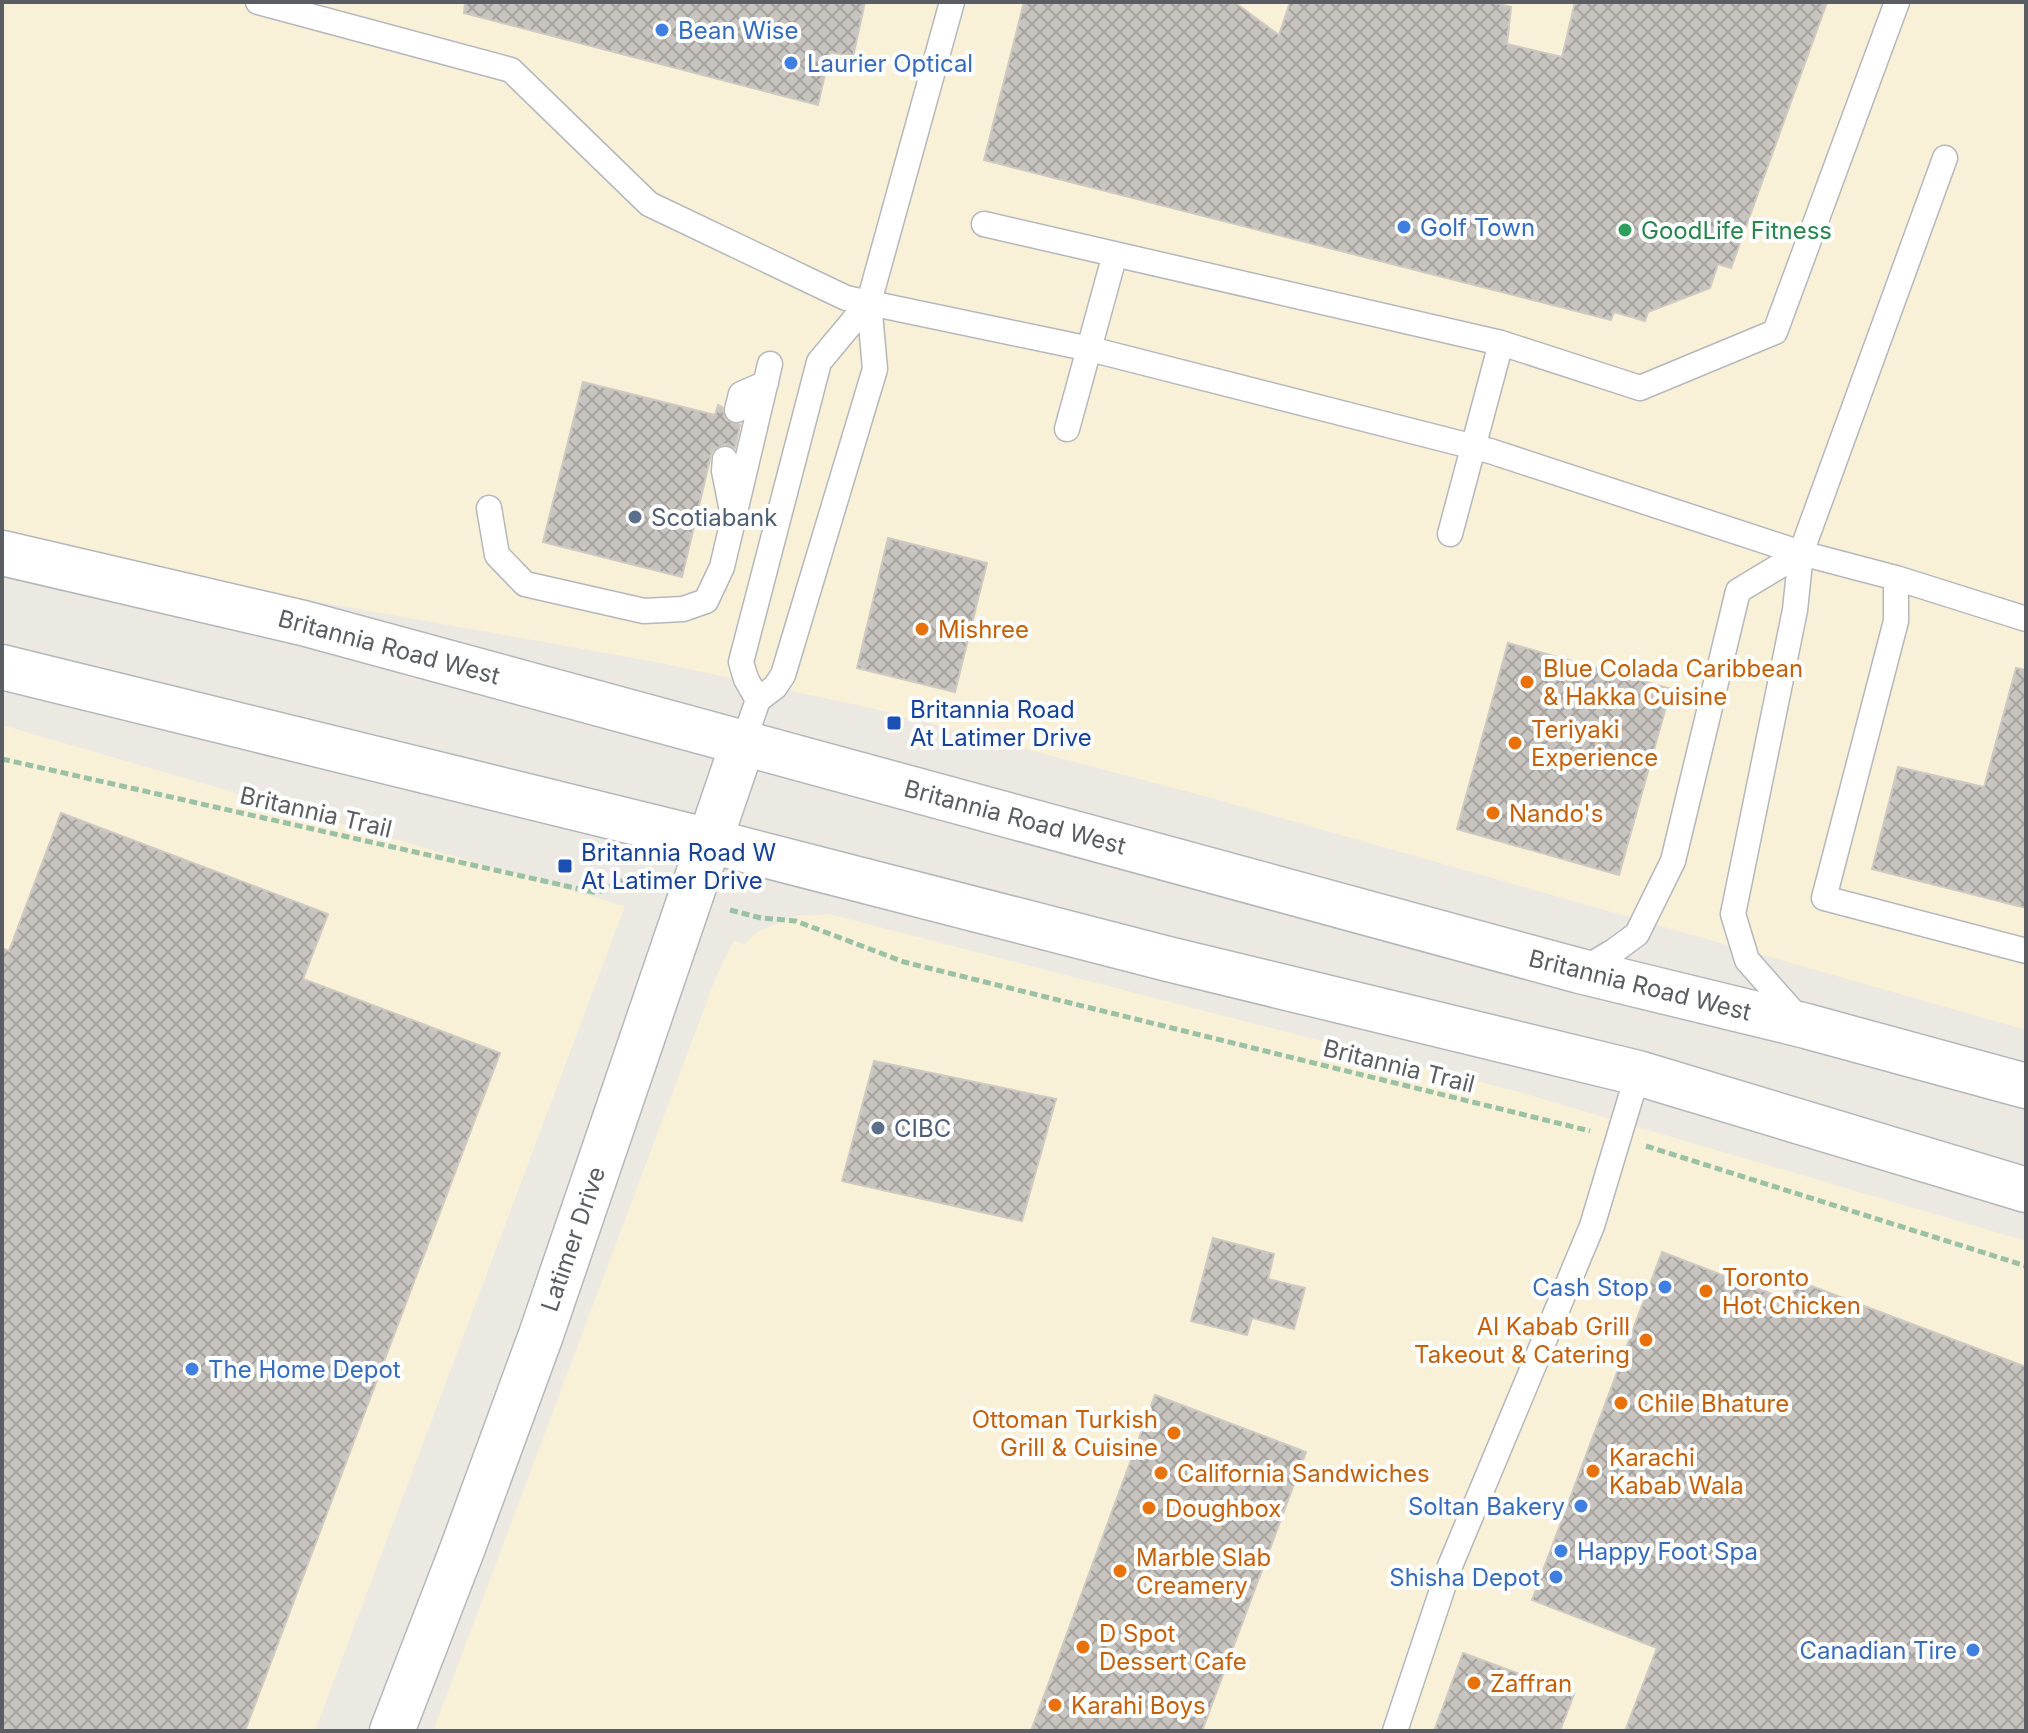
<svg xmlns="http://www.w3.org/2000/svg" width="2028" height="1733" font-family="Inter,sans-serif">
<defs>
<pattern id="building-cross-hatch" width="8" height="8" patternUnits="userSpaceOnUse" patternTransform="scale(2)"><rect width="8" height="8" fill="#c8c5c0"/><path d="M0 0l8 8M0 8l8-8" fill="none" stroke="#a5a39f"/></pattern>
</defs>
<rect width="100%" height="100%" fill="#ebe9e1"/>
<path fill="#f9f0d8" d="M 2,2 L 2026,2 L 2026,1030 L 1215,799 L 875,709 L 656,662 L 139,570 L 2,528 Z
M 2,725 L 625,906 L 315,1731 L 2,1731 Z
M 829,914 L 1519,1092 L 2026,1241 L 2026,1731 L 433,1731 L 716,977 L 734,940 L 744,945 L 757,932 L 795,916 Z"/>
<path fill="url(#building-cross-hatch)" stroke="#cfcac1" stroke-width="2" d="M 465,2 L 865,2 L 853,57 L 830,52 L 818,105 L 464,13 Z
M 1024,2 L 1234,2 L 1279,35 L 1290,2 L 1492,2 L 1511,7 L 1507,44 L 1562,57 L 1575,2 L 1827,2 L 1731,268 L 1718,264 L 1710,288 L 1648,312 L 1645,321 L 1614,312 L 1611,320 L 984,160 Z
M 583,382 L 715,415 L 718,405 L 722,407 L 726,420 L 740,425 L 735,448 L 725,444 L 712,451 L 682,577 L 543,542 Z
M 888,538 L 987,563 L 955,692 L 857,668 Z
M 1508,643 L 1671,689 L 1619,875 L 1457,829 Z
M 2016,668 L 2026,670 L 2026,908 L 1872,869 L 1898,767 L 1984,787 Z
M 61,813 L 328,914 L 303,979 L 500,1053 L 245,1731 L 2,1731 L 2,948 L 9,951 Z
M 874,1061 L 1056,1099 L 1022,1221 L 842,1181 Z
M 1213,1238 L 1274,1254 L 1268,1279 L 1305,1288 L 1294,1329 L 1252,1318 L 1247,1335 L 1191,1321 Z
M 1662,1252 L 1790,1301 L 1798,1281 L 2026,1367 L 2026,1731 L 1625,1731 L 1657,1648 L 1532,1600 Z
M 1155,1395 L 1306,1452 L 1202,1731 L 1031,1731 Z
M 1463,1653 L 1574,1694 L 1560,1731 L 1434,1731 Z"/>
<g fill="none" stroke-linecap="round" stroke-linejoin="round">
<defs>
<path id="lane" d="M 258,2 L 511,70 L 649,204 L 846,298 L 1090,349 L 1490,451 L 1801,553 L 1896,578 L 2026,619
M 984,224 L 1501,343 L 1640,388 L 1775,332 L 1897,2
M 737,410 L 741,394 L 766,383
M 1067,429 L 1115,254
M 725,459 L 724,471 L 732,511
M 489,508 L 497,555 L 525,584 L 644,611 L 683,609 L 706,601 L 722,567 L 770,364
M 1450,534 L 1501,343
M 1896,578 L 1896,621 L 1824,898 L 2026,951
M 758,700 L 746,679 L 741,662 L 819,362 L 869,302
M 743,743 L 758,700 L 775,687 L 783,675 L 875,369 L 869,302 L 952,2
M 1580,971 L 1614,951 L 1637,934 L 1673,861 L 1738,591 L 1801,553
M 1801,1021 L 1747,960 L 1733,914 L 1795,610 L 1801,553 L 1945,158
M 1395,1731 L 1450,1566 L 1592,1226 L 1638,1073"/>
<path id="street" d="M 392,1731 L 462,1550 L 541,1335 L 743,743"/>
<path id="secondary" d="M 2,553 L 303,623 L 1580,971 L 1806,1026 L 2026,1086
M 2,667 L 710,841 L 1168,959 L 1638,1073 L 2026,1190"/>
</defs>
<use href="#lane" stroke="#b4b7bb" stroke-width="27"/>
<use href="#street" stroke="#b4b7bb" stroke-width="47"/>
<use href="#secondary" stroke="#b3b6ba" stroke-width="47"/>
<path stroke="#9ac1a4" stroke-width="5" stroke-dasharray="8 4" stroke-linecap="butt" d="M 2,759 L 597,893 L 621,881 L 650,889
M 730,910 L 761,918 L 796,921 L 904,962 L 1590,1131
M 1646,1146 L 2026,1266"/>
<use href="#lane" stroke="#fff" stroke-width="24"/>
<use href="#street" stroke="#fff" stroke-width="44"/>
<use href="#secondary" stroke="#fff" stroke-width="44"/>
</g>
<g fill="#3f7fe0" stroke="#fff" stroke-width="3">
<circle cx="662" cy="30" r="8"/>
<circle cx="791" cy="63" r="8"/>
<circle cx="1404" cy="227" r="8"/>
<circle cx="1665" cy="1287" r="8"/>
<circle cx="192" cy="1369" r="8"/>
<circle cx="1581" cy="1506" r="8"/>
<circle cx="1561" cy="1551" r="8"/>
<circle cx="1556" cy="1577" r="8"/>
<circle cx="1973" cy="1650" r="8"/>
</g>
<circle fill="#2e9e5b" stroke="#fff" stroke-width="3" cx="1625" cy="230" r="8"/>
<g fill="#5c6f8a" stroke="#fff" stroke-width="3">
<circle cx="635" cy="517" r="8"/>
<circle cx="878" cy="1128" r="8"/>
</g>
<g fill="#e8710a" stroke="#fff" stroke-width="3">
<circle cx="922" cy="629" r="8"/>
<circle cx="1527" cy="682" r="8"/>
<circle cx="1515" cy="743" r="8"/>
<circle cx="1493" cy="813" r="8"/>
<circle cx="1706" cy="1291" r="8"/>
<circle cx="1646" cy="1340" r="8"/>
<circle cx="1621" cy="1403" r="8"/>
<circle cx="1174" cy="1433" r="8"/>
<circle cx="1593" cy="1471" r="8"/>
<circle cx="1161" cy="1473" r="8"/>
<circle cx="1149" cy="1508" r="8"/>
<circle cx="1120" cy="1571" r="8"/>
<circle cx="1083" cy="1647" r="8"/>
<circle cx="1474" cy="1683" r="8"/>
<circle cx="1055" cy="1705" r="8"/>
</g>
<g fill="#1a4fb4" stroke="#fff" stroke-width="3">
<rect x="886" y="715" width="16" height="16" rx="4"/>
<rect x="557" y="858" width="16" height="16" rx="4"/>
</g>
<g text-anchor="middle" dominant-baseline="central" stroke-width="8" stroke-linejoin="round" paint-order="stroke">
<g font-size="24" fill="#366cbe" stroke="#fff" text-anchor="start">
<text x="678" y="30">Bean Wise</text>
<text x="807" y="63">Laurier Optical</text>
<text x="1420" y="227">Golf Town</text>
<text x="1649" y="1287" text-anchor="end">Cash Stop</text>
<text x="208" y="1369">The Home Depot</text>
<text x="1565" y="1506" text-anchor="end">Soltan Bakery</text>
<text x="1577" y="1551">Happy Foot Spa</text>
<text x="1540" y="1577" text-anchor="end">Shisha Depot</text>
<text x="1957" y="1650" text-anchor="end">Canadian Tire</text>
</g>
<g font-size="24" fill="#27864d" stroke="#fff" text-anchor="start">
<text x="1641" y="230">GoodLife Fitness</text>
</g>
<g font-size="24" fill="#4e5e75" stroke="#fff" text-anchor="start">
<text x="651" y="517">Scotiabank</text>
<text x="894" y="1128">CIBC</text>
</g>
<g font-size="24" fill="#c56008" stroke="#fff" text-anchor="start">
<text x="938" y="629">Mishree</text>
<text x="1543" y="668">Blue Colada Caribbean<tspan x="1543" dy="28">&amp; Hakka Cuisine</tspan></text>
<text x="1531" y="729">Teriyaki<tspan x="1531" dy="28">Experience</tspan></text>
<text x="1509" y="813">Nando's</text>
<text x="1722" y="1277">Toronto<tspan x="1722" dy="28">Hot Chicken</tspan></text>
<text x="1630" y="1326" text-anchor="end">Al Kabab Grill<tspan x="1630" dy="28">Takeout &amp; Catering</tspan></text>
<text x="1637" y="1403">Chile Bhature</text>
<text x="1158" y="1419" text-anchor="end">Ottoman Turkish<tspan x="1158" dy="28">Grill &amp; Cuisine</tspan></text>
<text x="1609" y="1457">Karachi<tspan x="1609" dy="28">Kabab Wala</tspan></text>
<text x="1177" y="1473">California Sandwiches</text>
<text x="1165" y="1508">Doughbox</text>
<text x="1136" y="1557">Marble Slab<tspan x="1136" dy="28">Creamery</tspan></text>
<text x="1099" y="1633">D Spot<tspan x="1099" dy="28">Dessert Cafe</tspan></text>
<text x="1490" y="1683">Zaffran</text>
<text x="1071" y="1705">Karahi Boys</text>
</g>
<g font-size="24" fill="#5a5d61" stroke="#fff">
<text transform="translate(389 647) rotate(15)">Britannia Road West</text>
<text transform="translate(316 812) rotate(13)">Britannia Trail</text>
<text transform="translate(1015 817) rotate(15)">Britannia Road West</text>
<text transform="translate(1640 985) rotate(14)">Britannia Road West</text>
<text transform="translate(1399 1066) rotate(14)">Britannia Trail</text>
<text transform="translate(573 1239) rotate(-71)">Latimer Drive</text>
</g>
<g font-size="24" fill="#164399" stroke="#fff" text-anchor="start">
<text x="910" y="709">Britannia Road<tspan x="910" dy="28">At Latimer Drive</tspan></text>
<text x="581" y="852">Britannia Road W<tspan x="581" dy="28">At Latimer Drive</tspan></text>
</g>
</g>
<rect width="2028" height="1733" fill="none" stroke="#5a5d61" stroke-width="8"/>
</svg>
